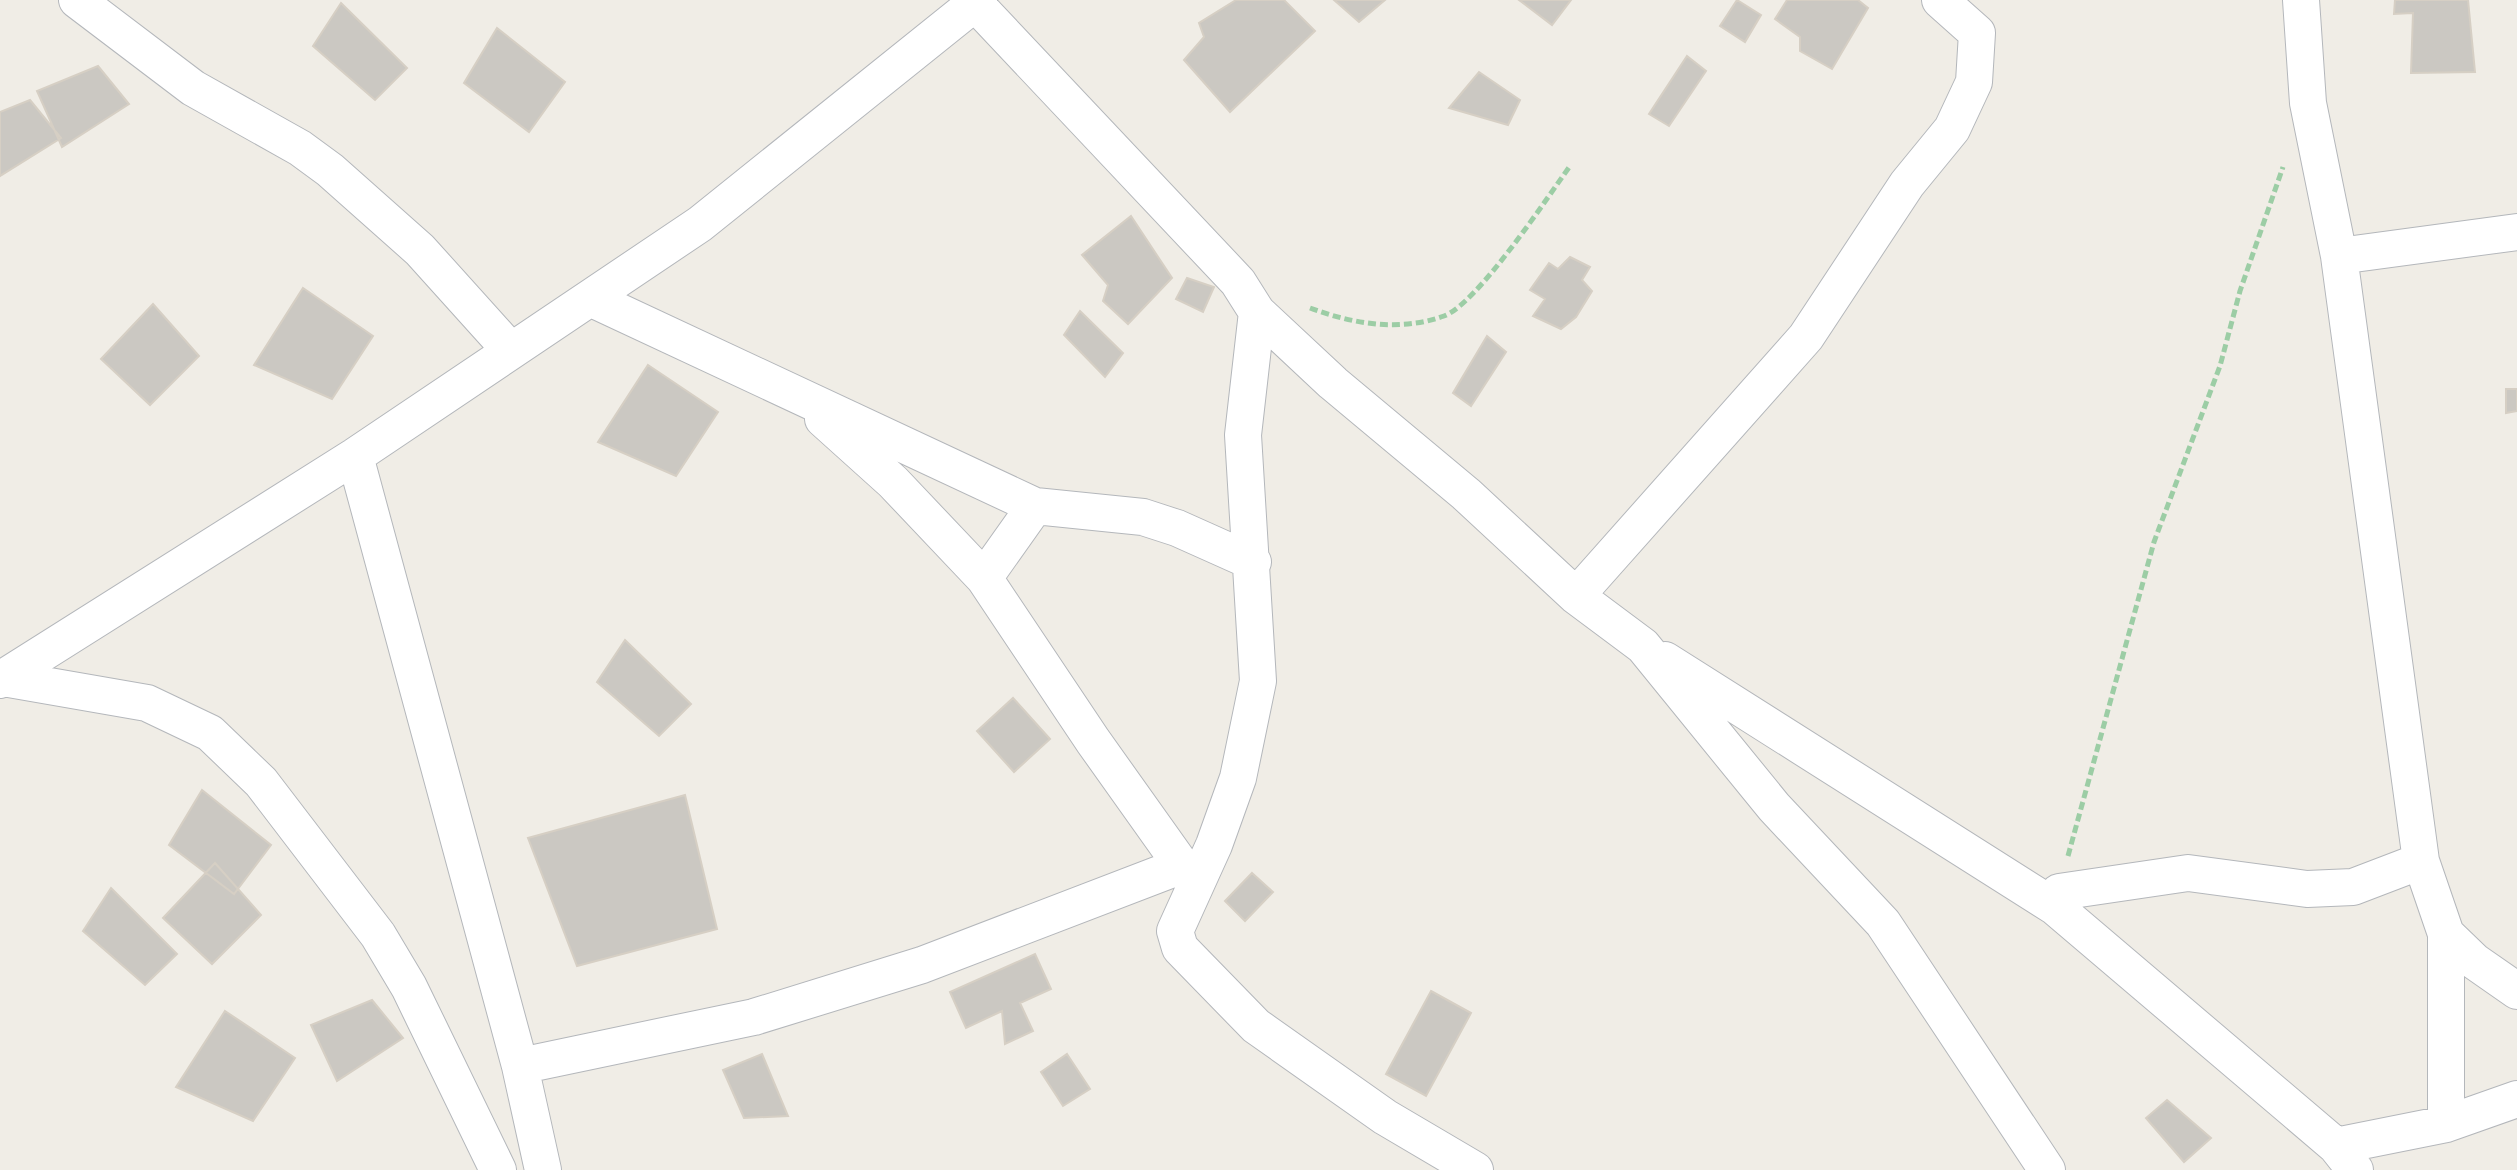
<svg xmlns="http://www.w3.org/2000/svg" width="2517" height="1170" font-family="'Work Sans',sans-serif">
<rect width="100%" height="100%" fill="#f0ede6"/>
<path fill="#cbc8c2" stroke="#d6cfc4" stroke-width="2" d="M 1236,0 L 1284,0 L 1315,31 L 1230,112 L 1184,60 L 1204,37 L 1199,23 Z
M 1334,0 L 1385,0 L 1359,22 Z
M 1519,0 L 1571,0 L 1552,25 Z
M 1737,0 L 1761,15 L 1745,42 L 1720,26 Z
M 1787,0 L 1858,0 L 1868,8 L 1832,69 L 1800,51 L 1800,37 L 1775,19 Z
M 2395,0 L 2468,0 L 2475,72 L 2411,73 L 2413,13 L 2394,14 Z
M 341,3 L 407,68 L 375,100 L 313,46 Z
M 497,28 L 565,82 L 529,132 L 464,83 Z
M 1687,56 L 1706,71 L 1669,126 L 1649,114 Z
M 98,66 L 129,104 L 62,147 L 37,91 Z
M 1479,72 L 1520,100 L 1508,125 L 1449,108 Z
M 30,100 L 61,138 L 0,176 L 0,112 Z
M 1131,216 L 1172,278 L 1128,324 L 1103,301 L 1108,285 L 1082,255 Z
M 1570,257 L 1590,267 L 1582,280 L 1592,291 L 1576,317 L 1561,329 L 1533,316 L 1545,299 L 1530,290 L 1549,263 L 1558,269 Z
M 1187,278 L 1214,287 L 1203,312 L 1176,299 Z
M 303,288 L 373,336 L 332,399 L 254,365 Z
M 153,304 L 199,356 L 150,405 L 101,359 Z
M 1080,311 L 1123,353 L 1105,377 L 1064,335 Z
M 1487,336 L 1506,352 L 1471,406 L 1453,393 Z
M 648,365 L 718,412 L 676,476 L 598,442 Z
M 2506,389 L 2517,389 L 2517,411 L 2506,413 Z
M 625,640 L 691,704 L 659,736 L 597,682 Z
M 1013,698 L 1050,739 L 1014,772 L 977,731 Z
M 202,790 L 271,845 L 234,894 L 169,845 Z
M 685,795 L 717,929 L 577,966 L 528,838 Z
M 215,863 L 261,915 L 212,964 L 163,918 Z
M 1252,873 L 1273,892 L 1245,921 L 1225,901 Z
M 111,888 L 177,954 L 145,985 L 83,931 Z
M 1035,954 L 1051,989 L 1020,1003 L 1033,1031 L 1005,1044 L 1002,1011 L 966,1028 L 950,992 Z
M 1431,991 L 1471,1013 L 1426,1096 L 1386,1074 Z
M 372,1000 L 403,1038 L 337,1081 L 311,1025 Z
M 225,1011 L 295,1058 L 253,1121 L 176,1087 Z
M 762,1054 L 788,1116 L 744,1118 L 723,1070 Z
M 1067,1054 L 1090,1089 L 1063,1106 L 1041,1072 Z
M 2167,1100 L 2211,1138 L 2184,1162 L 2146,1118 Z"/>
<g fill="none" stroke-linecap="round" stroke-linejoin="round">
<defs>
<path id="street" d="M 77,0 L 193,88 L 300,148 L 330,170 L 420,250 L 511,351
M 972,0 L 1238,282 L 1257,312 L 1333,383 L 1466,494 L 1576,596 L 1643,646 L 1774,807 L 1883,923 L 2047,1170
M 2301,0 L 2308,103 L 2339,256 L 2421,861 L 2446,934 L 2446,1124
M 2339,256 L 2517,232
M 592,299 L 1035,506 L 1143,517 L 1177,528 L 1253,562
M 1257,312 L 1243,435 L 1258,681 L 1238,778 L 1214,845 L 1175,931 L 1180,948 L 1256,1026 L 1385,1117 L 1475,1170
M 823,419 L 893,482 L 984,578 L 1035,506
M 355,456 L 520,1066 L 543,1170
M 984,578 L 1093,741 L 1194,883
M 1576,596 L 1806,337 L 1907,184 L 1952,129 L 1974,82 L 1977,33 L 1940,0
M 1665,660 L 2055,907 L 2336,1146 L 2355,1170
M 3,678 L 147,703 L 210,733 L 261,782 L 378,935 L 409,987 L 498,1170
M 0,680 L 355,456 L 700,224 L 979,0
M 2055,907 L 2059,892 L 2188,873 L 2307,889 L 2353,887 L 2421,861
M 2446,934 L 2474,961 L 2517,991
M 520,1066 L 754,1017 L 922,965 L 1183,865
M 2336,1146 L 2446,1124 L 2517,1099"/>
</defs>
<use href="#street" stroke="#b4b7bb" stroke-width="38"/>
<path stroke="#9ccda5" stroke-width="5" stroke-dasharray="8 4" stroke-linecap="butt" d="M 1310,308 C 1353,324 1400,332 1444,316 C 1477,304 1547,198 1570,166
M 2068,856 L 2154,542 L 2220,366 L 2240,291 L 2283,167"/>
<use href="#street" stroke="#fff" stroke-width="36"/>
</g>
</svg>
